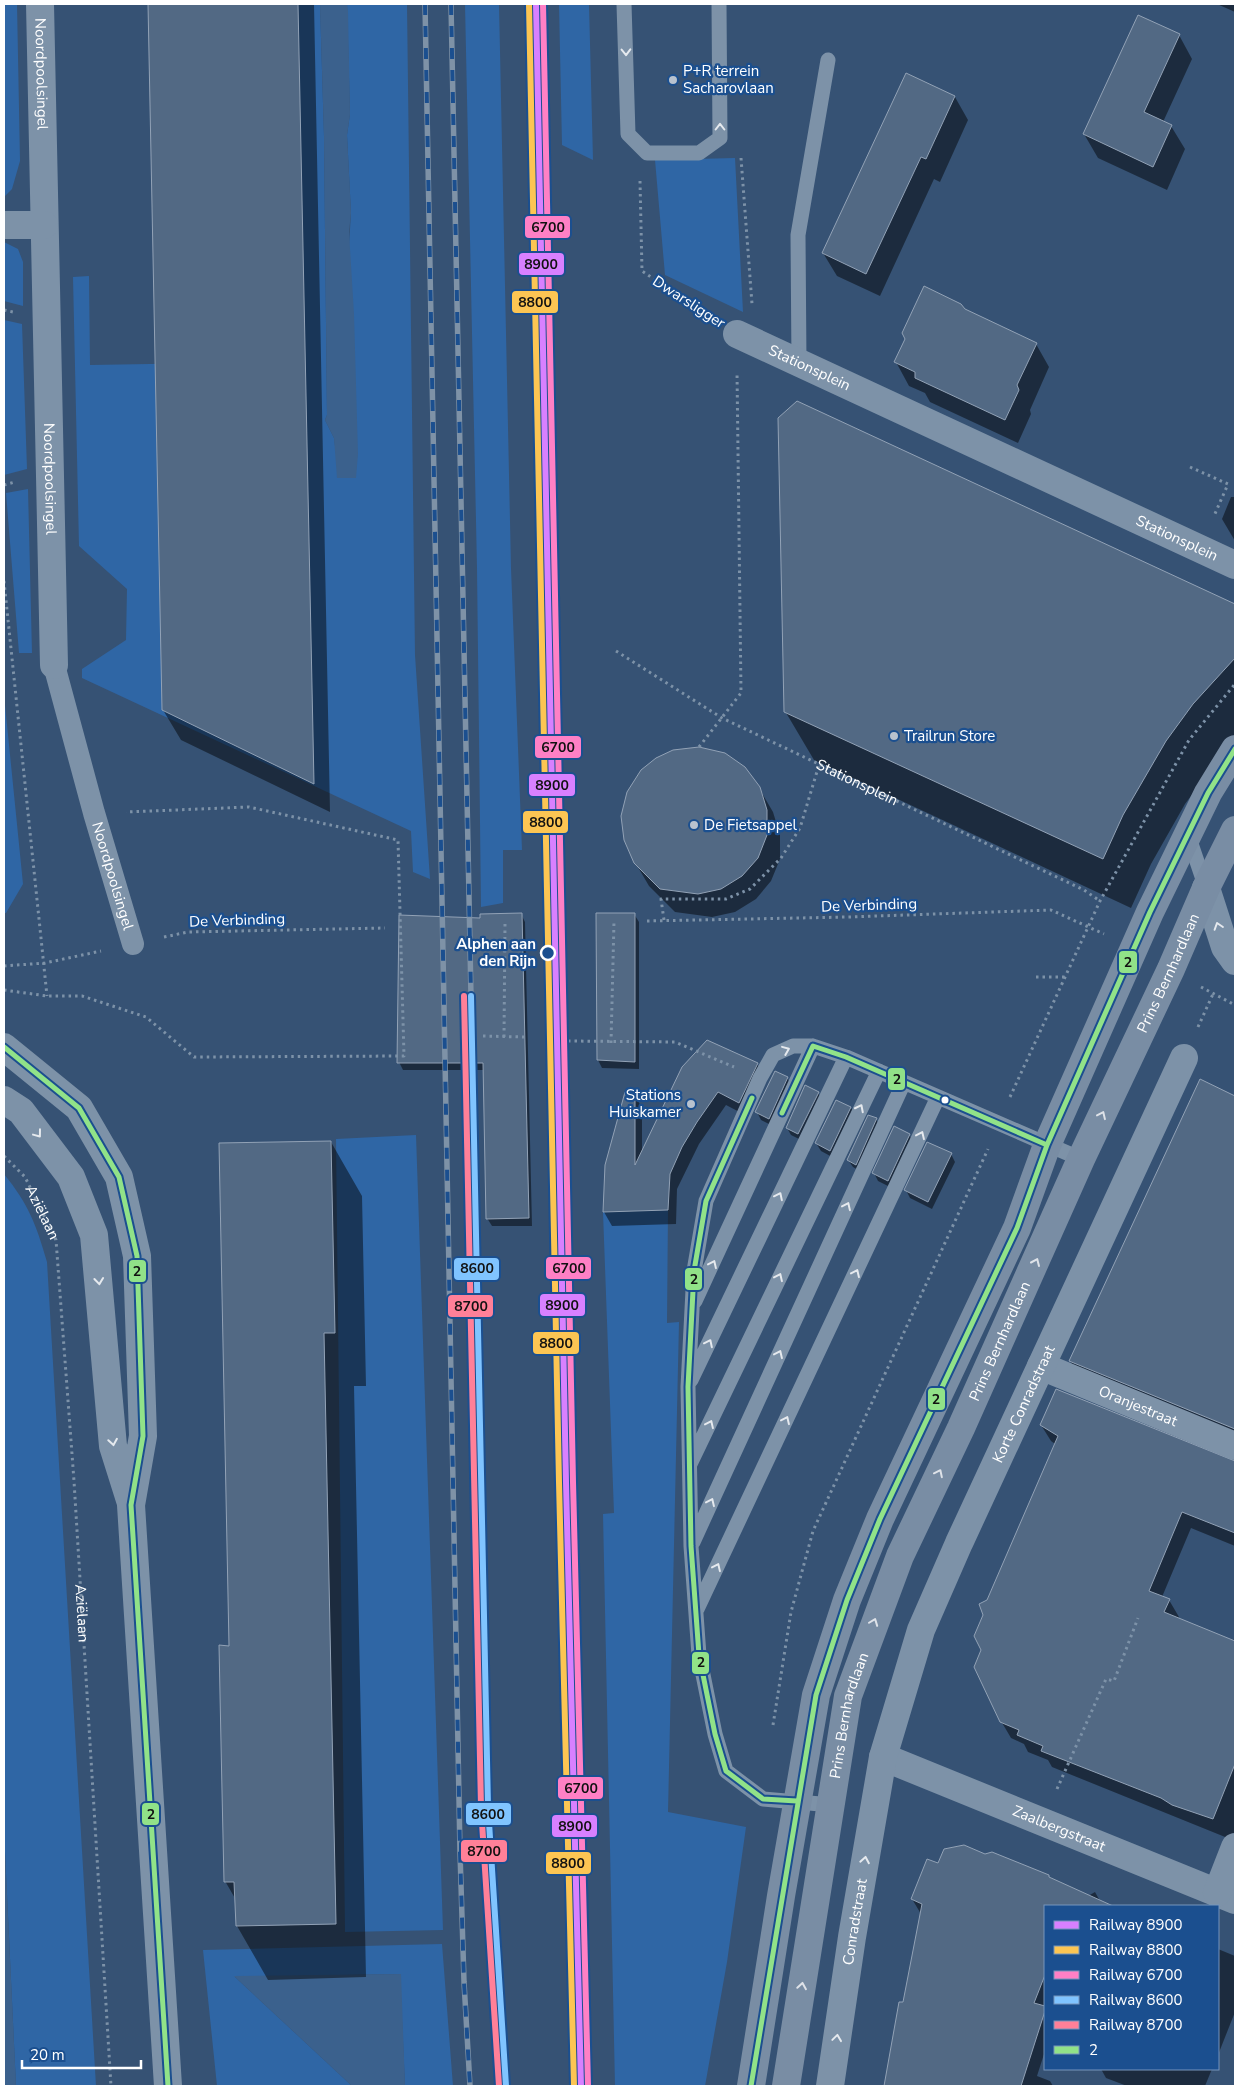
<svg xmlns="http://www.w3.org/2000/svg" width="1239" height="2090" font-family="'Nunito Sans',sans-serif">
<rect width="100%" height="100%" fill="#365274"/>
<path fill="#2f66a5" d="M 4,4 L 17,4 L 20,161 L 12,189 L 4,197 Z
M 234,4 L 320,4 L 324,136 L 327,415 L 325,420 L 334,438 L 336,454 L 351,213 L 347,135 L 350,114 L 347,4 L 407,4 L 415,655 L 430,879 L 413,872 L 411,831 L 82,678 L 82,669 L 126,640 L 127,589 L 79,546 L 73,277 L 89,276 L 90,365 L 277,362 L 235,23 Z
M 465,4 L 499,4 L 511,568 L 522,850 L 503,850 L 503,903 L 481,907 L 477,568 Z
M 559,4 L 589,4 L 593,160 L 562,145 Z
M 735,158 L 743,312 L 665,275 L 655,160 Z
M 4,242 L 18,249 L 23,262 L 23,306 L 4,301 Z
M 4,320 L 22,324 L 27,469 L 4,475 Z
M 28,489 L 32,653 L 19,653 L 6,493 Z
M 4,695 L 23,884 L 6,913 L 4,913 Z
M 416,1135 L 443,1930 L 345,1932 L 336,1139 Z
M 4,1174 C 29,1205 36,1224 47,1262 L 96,2086 L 16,2086 L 4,1831 Z
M 668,1210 L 667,1323 L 679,1322 L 668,1812 L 746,1827 L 727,1962 L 705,2086 L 615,2086 L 603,1514 L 614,1513 L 603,1212 Z
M 442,1944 L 453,2086 L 405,2086 L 400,1974 L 235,1977 L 352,2086 L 217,2086 L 203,1950 Z"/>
<path fill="#3b618d" d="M 320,4 L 347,4 L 348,11 L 350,114 L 347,135 L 351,213 L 349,232 L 354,314 L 358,454 L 356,478 L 337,478 L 334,438 L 325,420 L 327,415 L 324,136 Z
M 4,1831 L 16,2086 L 4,2086 Z
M 401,1974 L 405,2086 L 352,2086 L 234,1976 Z"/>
<path fill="#0007" d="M 150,4 L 314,4 L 330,812 L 181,740 L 163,710 Z
M 1217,4 L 1235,4 L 1235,12 Z
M 1179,35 L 1192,59 L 1163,122 L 1171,126 L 1185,149 L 1167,190 L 1098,158 L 1084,134 Z
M 906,75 L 955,97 L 968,120 L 940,182 L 934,179 L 880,296 L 837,276 L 823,253 Z
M 964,310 L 1036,344 L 1049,367 L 1030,410 L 1031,414 L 1018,443 L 930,402 L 925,393 L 909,386 L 896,362 Z
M 797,403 L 1235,605 L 1235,737 L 1185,804 L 1151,864 L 1131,908 L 814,760 L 785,711 Z
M 1231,497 L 1235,497 L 1235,541 L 1222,519 Z
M 641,771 L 759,788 L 773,812 L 780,835 L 780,859 L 771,881 L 756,899 L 735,912 L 712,917 L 675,912 L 649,886 L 635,862 L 628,792 Z
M 521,914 L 525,922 L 532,1226 L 492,1226 L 487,1218 L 485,1070 L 403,1070 L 399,1062 L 482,919 Z
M 634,914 L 639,922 L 639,1069 L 602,1068 L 598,1060 Z
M 757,1064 L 765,1078 L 747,1116 L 726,1105 L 699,1144 L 677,1189 L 676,1224 L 612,1226 L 604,1212 L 634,1094 L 642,1108 L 642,1153 L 683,1067 Z
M 787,1078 L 792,1086 L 773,1126 L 761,1120 L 757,1112 Z
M 1201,1081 L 1235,1096 L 1235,1441 L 1080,1377 L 1070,1361 Z
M 818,1093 L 822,1100 L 803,1141 L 791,1135 L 787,1128 Z
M 851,1108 L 855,1115 L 834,1158 L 821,1151 L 816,1143 Z
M 876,1119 L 880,1127 L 860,1171 L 853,1167 L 848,1160 Z
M 909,1135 L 914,1143 L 892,1188 L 878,1181 L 874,1173 Z
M 331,1142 L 362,1196 L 366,1386 L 354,1386 L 366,1977 L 268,1980 L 237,1926 L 236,1900 L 225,1881 L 231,1647 Z
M 951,1154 L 955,1162 L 932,1209 L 910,1198 L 906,1190 Z
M 1041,1425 L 1235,1463 L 1235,1546 L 1191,1528 L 1162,1597 L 1169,1600 L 1179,1617 L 1178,1619 L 1233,1642 L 1235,1635 L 1235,1841 L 1052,1767 L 1048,1760 L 1028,1752 L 1024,1744 L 1011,1738 L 1001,1721 L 982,1650 L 988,1601 L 1055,1444 L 1051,1441 Z
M 939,1865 L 1049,1879 L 1088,1896 L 1095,1892 L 1100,1901 L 1114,1906 L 1045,1906 L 1045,2051 L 1037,2076 L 1050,2081 L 1053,2086 L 886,2086 L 900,2003 L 904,2004 L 921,1914 L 912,1899 Z
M 1218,1949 L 1235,1956 L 1235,2012 L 1218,2055 Z
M 1101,2069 L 1212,2069 L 1205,2086 L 1127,2086 L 1106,2078 Z"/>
<path fill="#526984" stroke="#92a2b6" d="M 148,4 L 298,4 L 314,784 L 162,710 Z
M 1138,15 L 1180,34 L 1144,112 L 1172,125 L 1153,167 L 1083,134 Z
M 906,73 L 955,96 L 926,159 L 921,157 L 866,274 L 822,253 Z
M 924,286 L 961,304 L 965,309 L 1037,343 L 1017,385 L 1019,390 L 1005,420 L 915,378 L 915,372 L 894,362 L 905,339 L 902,333 Z
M 797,401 L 1235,604 L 1235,658 L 1193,704 L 1166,741 L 1123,815 L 1103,859 L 784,712 L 778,418 Z
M 699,747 L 725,753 L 745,767 L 760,787 L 767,810 L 767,835 L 758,858 L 742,876 L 721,889 L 698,894 L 660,889 L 634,863 L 624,840 L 621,816 L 627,792 L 641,770 L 656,758 L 673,750 Z
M 522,913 L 529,1218 L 486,1219 L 483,1063 L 397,1063 L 399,915 L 480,918 L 480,914 Z
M 596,913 L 635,913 L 635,1062 L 597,1060 Z
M 707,1040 L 758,1063 L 739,1103 L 718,1092 L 697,1122 L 682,1147 L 670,1174 L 668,1210 L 603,1212 L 605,1165 L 625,1092 L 635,1093 L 635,1165 L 682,1067 Z
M 775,1071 L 788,1077 L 769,1119 L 755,1112 Z
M 1200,1079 L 1235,1096 L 1235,1429 L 1069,1361 Z
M 805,1085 L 819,1092 L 798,1134 L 786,1128 Z
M 836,1100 L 851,1107 L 830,1151 L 815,1143 Z
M 868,1115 L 877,1118 L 856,1165 L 847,1160 Z
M 894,1126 L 910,1134 L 888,1181 L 872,1173 Z
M 331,1141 L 335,1333 L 324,1333 L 336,1924 L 236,1926 L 234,1882 L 224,1882 L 222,1791 L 219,1645 L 229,1646 L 219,1143 Z
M 927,1142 L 952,1153 L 928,1202 L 904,1190 Z
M 1056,1389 L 1235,1461 L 1235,1533 L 1182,1512 L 1149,1591 L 1170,1599 L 1164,1612 L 1235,1641 L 1235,1764 L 1213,1819 L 1172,1805 L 1161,1798 L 1041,1751 L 1043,1746 L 1017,1735 L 1019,1730 L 1000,1722 L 974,1667 L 981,1650 L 974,1636 L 983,1615 L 979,1604 L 987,1600 L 1058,1436 L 1040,1425 Z
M 964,1845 L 985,1854 L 992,1852 L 1049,1875 L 1049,1877 L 1113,1906 L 1045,1906 L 1045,1975 L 1034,2003 L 1045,2006 L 1045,2011 L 1021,2086 L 884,2086 L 899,2002 L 903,2002 L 922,1904 L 911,1899 L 927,1859 L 938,1863 L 944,1849 Z"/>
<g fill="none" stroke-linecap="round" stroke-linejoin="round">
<g stroke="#7d92a8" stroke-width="3" stroke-dasharray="2.5 4" stroke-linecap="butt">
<path d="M 741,158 L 752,304"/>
<path d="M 640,181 L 642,271 L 709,316"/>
<path d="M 4,310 L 13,312"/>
<path d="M 1190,467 L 1228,484 L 1214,516"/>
<path d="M 4,485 L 15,482"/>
<path d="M 4,581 L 47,996"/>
<path id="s1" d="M 616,651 L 722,718 L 1084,890 L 1100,901"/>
<path d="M 699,747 L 741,693 L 737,372"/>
<path d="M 664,920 L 661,899 L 726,899 L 750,889 L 781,858 L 800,828 L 819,765"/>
<path d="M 647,921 L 848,917 L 1051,910 L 1104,934"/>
<path d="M 164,937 L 188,932 L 385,928"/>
<path d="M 4,966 L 45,963 L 101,951"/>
<path d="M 1036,977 L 1065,977"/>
<path d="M 1201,987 L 1235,1005"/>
<path d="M 4,990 L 47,996 L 82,996 L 146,1017 L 194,1057 L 404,1056 L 398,840 L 249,807 L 126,812"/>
<path d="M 1198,1027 L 1213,994"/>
<path d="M 483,1036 L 524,1037"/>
<path d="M 504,1037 L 505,924"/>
<path d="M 568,1041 L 675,1042 L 734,1067"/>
<path d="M 611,1043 L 614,921"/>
<path d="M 1010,1097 L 1100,901 L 1189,740 L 1235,684"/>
<path id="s2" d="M 4,1156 L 25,1177 L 56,1240 L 74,1481 L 111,2086"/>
<path d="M 773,1725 L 791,1612 L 813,1531 L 988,1149"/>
<path d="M 1057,1789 L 1106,1679 L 1114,1681 L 1138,1618"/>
</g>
<path stroke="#7d92a8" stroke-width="15" d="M 624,4 L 628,134 L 647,153 L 699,153 L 720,138 L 719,4
M 799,363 L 798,235 L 828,60
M 1188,835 L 1206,888
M 695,1301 L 813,1046
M 691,1380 L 846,1057
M 690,1464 L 879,1071
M 693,1542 L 904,1082
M 697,1609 L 938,1097
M 832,1805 L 763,1799 L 726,1771 L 715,1734 L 699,1655 L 691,1546 L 688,1387 L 694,1271 L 706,1201 L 760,1078 L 773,1055 L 793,1046 L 813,1046 L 846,1057 L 1081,1159"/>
<path stroke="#7d92a8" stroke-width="22" id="s3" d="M 54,665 L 94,813 L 133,944"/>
<g stroke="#7d92a8" stroke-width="28">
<path id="s4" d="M 40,4 L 54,665"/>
<path d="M 4,225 L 44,225"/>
<path id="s5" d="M 737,334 L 1235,565"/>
<path d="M 1206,888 L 1225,947 L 1235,961"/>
<path id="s6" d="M 1041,1366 L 1235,1446"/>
<path id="s7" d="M 883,1757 L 1235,1900"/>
<path d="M 1217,1893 L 1235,1847"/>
<path id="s8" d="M 830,2086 L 852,1937 L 883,1757 L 921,1630 L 959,1543 L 1184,1058"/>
</g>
<path stroke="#7d92a8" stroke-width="28" d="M 4,1047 L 79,1108 L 119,1177 L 137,1256 L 143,1436 L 131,1505 L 168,2086
M 4,1100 L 21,1111 L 71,1177 L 94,1235 L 113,1446 L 130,1500"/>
<g stroke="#798da4" stroke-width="28">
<path d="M 751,2086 L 781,1896 L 816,1695 L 847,1600 L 880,1519 L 1017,1228 L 1047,1145 L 1150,912 L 1208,793 L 1235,749"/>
<path id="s9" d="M 786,2086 L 848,1696 L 900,1556 L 961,1428 L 1081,1159 L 1171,969 L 1206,888 L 1235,830"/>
</g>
<defs>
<path id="rail" d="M 425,4 L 460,1852 L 464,1982 L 470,2086
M 451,4 L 471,996"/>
</defs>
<use href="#rail" stroke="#7e92a7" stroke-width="5.5"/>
<use href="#rail" stroke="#1b4f8f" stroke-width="4" stroke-dasharray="11" stroke-linecap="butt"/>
<defs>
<path id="bus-1" d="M 4,1047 L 79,1108 L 119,1177 L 137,1256 L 143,1436 L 131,1505 L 168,2086
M 752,1098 L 706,1201 L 694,1271 L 688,1387 L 691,1546 L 699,1655 L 715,1734 L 726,1771 L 763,1799 L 797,1801
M 782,1113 L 813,1046 L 846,1057 L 1047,1145
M 751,2086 L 816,1695 L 847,1600 L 880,1519 L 1017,1228 L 1047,1145 L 1150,912 L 1208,793 L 1235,749"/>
</defs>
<use href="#bus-1" stroke="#1b4f8f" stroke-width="9"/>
<use href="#bus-1" stroke="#91e288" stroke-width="5"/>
<defs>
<path id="rail-1" d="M 536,4 L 566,1482 L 581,2086"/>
<path id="rail-2" d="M 529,4 L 559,1482 L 574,2086"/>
<path id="rail-3" d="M 543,4 L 573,1482 L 588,2086"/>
<path id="rail-4" d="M 471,996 L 488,1807 L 506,2086"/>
<path id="rail-5" d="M 464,996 L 481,1807 L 499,2086"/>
</defs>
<use href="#rail-1" stroke="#1b4f8f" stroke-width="10"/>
<use href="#rail-2" stroke="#1b4f8f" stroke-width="10"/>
<use href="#rail-3" stroke="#1b4f8f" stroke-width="10"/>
<use href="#rail-4" stroke="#1b4f8f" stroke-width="10"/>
<use href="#rail-5" stroke="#1b4f8f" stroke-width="10"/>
<use href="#rail-1" stroke="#d880ff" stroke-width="6"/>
<use href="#rail-2" stroke="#fcc553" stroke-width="6"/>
<use href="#rail-3" stroke="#ff80c5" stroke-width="6"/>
<use href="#rail-4" stroke="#80c4ff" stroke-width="6"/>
<use href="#rail-5" stroke="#ff8098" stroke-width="6"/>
</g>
<defs><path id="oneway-chevron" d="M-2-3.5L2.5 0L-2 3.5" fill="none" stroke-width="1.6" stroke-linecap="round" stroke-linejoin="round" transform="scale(1.25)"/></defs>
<g stroke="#e5e9ee">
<use href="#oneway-chevron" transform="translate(626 52) rotate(89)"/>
<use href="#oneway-chevron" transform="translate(720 127) rotate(-90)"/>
<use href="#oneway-chevron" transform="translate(1218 926) rotate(-108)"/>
<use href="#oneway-chevron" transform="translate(786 1050) rotate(-22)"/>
<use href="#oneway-chevron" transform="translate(860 1108) rotate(-63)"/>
<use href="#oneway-chevron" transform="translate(38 1134) rotate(53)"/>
<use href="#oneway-chevron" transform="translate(921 1135) rotate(-65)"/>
<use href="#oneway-chevron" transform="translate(779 1196) rotate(-64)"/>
<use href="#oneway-chevron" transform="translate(847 1206) rotate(-65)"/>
<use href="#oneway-chevron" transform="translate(713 1264) rotate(-65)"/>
<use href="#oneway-chevron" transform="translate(856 1273) rotate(-65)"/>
<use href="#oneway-chevron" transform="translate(779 1277) rotate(-65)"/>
<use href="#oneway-chevron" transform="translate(99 1281) rotate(84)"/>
<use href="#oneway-chevron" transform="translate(709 1343) rotate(-64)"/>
<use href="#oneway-chevron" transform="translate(779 1354) rotate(-65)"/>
<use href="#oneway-chevron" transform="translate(786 1420) rotate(-65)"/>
<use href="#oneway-chevron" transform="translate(710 1424) rotate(-65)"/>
<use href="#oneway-chevron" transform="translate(113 1442) rotate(81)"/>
<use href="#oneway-chevron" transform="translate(711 1502) rotate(-65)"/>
<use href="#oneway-chevron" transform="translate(717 1567) rotate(-65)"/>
<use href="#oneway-chevron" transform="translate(865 1860) rotate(-80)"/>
<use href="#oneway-chevron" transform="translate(837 2038) rotate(-82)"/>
</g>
<g stroke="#dee2e8">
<use href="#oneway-chevron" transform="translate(1102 1115) rotate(-65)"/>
<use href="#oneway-chevron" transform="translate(1036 1262) rotate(-66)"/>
<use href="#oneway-chevron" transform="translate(939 1473) rotate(-64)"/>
<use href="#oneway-chevron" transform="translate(874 1622) rotate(-69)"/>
<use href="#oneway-chevron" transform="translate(802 1986) rotate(-81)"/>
</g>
<g fill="#b9c2ce" stroke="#1b4f8f" stroke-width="2">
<circle cx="673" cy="80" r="5"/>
<circle cx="894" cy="736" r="5"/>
<circle cx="694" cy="825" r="5"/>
<circle cx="691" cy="1104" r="5"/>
</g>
<circle fill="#1b4f8f" stroke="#fff" stroke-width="2.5" cx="548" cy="953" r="7"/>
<circle fill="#fff" stroke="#1b4f8f" stroke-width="2" cx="945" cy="1100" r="4.5"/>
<g text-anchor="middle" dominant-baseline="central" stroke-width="4.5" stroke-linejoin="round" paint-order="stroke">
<g font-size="15" fill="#fff" stroke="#1b4f8f" text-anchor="start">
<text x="683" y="71">P+R terrein<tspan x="683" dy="17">Sacharovlaan</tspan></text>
<text x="904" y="736">Trailrun Store</text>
<text x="704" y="825">De Fietsappel</text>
<text x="681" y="1095" text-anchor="end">Stations<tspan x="681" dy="17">Huiskamer</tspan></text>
</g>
<g font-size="15" fill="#fff" stroke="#1b4f8f">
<text stroke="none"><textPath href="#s4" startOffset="70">Noordpoolsingel</textPath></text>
<text transform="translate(689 302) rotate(33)">Dwarsligger</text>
<text stroke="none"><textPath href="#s5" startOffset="80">Stationsplein</textPath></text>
<text stroke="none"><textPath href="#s4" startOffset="475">Noordpoolsingel</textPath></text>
<text stroke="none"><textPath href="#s5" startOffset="485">Stationsplein</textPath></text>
<text stroke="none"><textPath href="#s1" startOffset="275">Stationsplein</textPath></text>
<text stroke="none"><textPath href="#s3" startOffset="219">Noordpoolsingel</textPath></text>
<text transform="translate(869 905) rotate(-2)">De Verbinding</text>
<text transform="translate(237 920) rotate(-2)">De Verbinding</text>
<text stroke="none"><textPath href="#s9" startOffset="1186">Prins Bernhardlaan</textPath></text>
<text stroke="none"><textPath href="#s2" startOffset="69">Aziëlaan</textPath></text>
<text stroke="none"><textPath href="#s9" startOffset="781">Prins Bernhardlaan</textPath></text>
<text stroke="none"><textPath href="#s8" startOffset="714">Korte Conradstraat</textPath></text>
<text stroke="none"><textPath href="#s6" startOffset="105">Oranjestraat</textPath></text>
<text stroke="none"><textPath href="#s2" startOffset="474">Aziëlaan</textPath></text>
<text stroke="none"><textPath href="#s9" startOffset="376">Prins Bernhardlaan</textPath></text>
<text stroke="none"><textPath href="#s7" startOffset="190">Zaalbergstraat</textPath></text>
<text stroke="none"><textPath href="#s8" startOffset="166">Conradstraat</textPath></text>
</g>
<g font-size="15" font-weight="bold" fill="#fff" stroke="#1b4f8f" text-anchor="end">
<text x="536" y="944">Alphen aan<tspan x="536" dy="17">den Rijn</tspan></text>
</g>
</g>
<g stroke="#1b4f8f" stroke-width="2">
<rect x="524" y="215" width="47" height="24" rx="5" fill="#ff80c5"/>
<rect x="518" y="252" width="47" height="24" rx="5" fill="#d880ff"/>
<rect x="511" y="290" width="48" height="24" rx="5" fill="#fcc553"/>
<rect x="534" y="735" width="48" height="24" rx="5" fill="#ff80c5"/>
<rect x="528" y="773" width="48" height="24" rx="5" fill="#d880ff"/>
<rect x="522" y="810" width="47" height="24" rx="5" fill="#fcc553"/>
<rect x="1118" y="950" width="20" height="24" rx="5" fill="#91e288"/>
<rect x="887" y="1067" width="19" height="24" rx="5" fill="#91e288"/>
<rect x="545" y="1256" width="47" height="24" rx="5" fill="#ff80c5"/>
<rect x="453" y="1257" width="47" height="24" rx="5" fill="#80c4ff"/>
<rect x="128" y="1259" width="19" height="24" rx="5" fill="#91e288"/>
<rect x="684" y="1267" width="19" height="24" rx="5" fill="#91e288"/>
<rect x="539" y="1293" width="47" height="24" rx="5" fill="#d880ff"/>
<rect x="447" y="1294" width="47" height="24" rx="5" fill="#ff8098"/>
<rect x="532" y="1331" width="48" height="24" rx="5" fill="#fcc553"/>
<rect x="927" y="1387" width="19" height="24" rx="5" fill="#91e288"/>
<rect x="691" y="1651" width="19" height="24" rx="5" fill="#91e288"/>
<rect x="557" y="1776" width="47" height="24" rx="5" fill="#ff80c5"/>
<rect x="465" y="1802" width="47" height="24" rx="5" fill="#80c4ff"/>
<rect x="141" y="1802" width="19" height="24" rx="5" fill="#91e288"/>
<rect x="551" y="1814" width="47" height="24" rx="5" fill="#d880ff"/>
<rect x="460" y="1839" width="48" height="24" rx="5" fill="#ff8098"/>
<rect x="545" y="1851" width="47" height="24" rx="5" fill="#fcc553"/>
</g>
<g font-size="14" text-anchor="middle" font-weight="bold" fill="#111">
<text x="548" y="232">6700</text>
<text x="541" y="269">8900</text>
<text x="535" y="307">8800</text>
<text x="558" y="752">6700</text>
<text x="552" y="790">8900</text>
<text x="546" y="827">8800</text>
<text x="1128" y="967">2</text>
<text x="897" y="1084">2</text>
<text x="569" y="1273">6700</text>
<text x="477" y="1273">8600</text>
<text x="137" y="1276">2</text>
<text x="694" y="1284">2</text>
<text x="562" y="1310">8900</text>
<text x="471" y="1311">8700</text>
<text x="556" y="1348">8800</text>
<text x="936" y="1404">2</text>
<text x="701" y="1667">2</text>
<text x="581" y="1793">6700</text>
<text x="488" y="1819">8600</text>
<text x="151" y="1819">2</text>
<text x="575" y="1831">8900</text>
<text x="484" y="1856">8700</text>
<text x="568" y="1868">8800</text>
</g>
<rect width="1239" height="2090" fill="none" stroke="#ffffff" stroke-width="10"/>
<rect x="1044" y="1905" width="175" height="165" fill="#1b4f8f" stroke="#7695bc"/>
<rect x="1054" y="1921" width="25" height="8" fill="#d880ff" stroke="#7695bc"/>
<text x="1089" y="1930" font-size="15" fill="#ffffff">Railway 8900</text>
<rect x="1054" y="1946" width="25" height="8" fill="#fcc553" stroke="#7695bc"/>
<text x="1089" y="1955" font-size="15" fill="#ffffff">Railway 8800</text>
<rect x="1054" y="1971" width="25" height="8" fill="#ff80c5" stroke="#7695bc"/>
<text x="1089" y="1980" font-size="15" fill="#ffffff">Railway 6700</text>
<rect x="1054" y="1996" width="25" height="8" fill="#80c4ff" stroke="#7695bc"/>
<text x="1089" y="2005" font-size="15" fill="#ffffff">Railway 8600</text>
<rect x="1054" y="2021" width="25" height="8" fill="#ff8098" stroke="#7695bc"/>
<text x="1089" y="2030" font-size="15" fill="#ffffff">Railway 8700</text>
<rect x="1054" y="2046" width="25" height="8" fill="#91e288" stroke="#7695bc"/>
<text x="1089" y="2055" font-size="15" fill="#ffffff">2</text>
<path d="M22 2060v8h119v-8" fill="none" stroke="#ffffff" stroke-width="2.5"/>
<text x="30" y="2060" font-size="15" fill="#ffffff" stroke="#1b4f8f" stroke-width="4" paint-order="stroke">20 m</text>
</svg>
